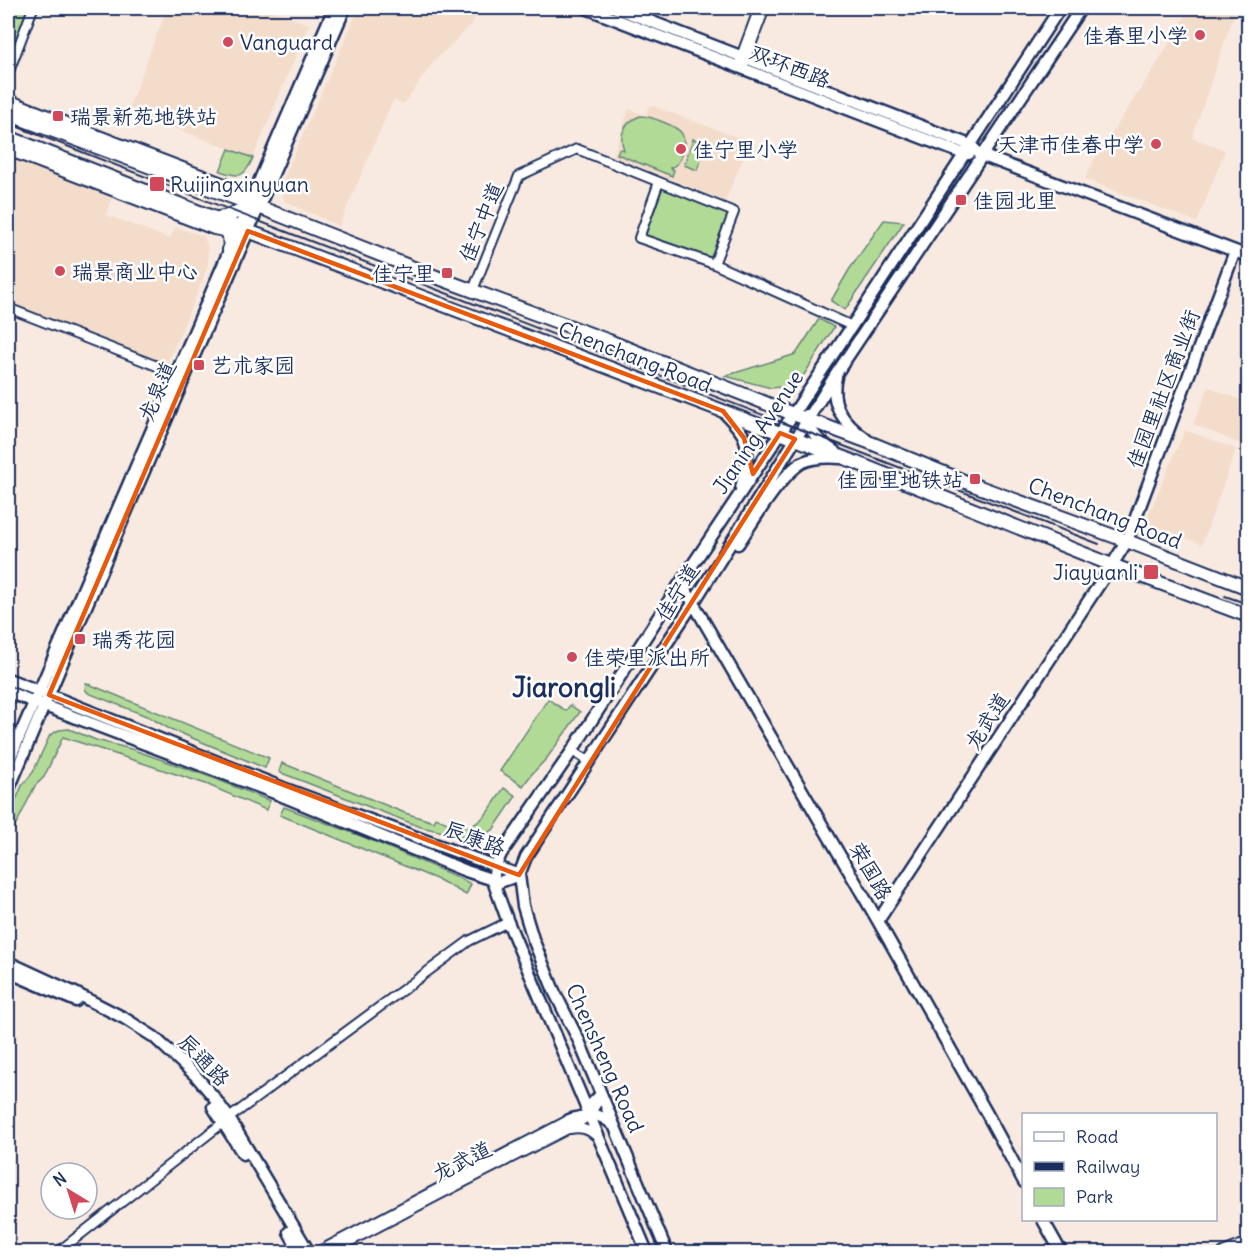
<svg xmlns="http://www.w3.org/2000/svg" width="1256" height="1260" font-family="Delius,'LXGW WenKai TC',sans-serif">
<rect width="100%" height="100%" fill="#f8eae0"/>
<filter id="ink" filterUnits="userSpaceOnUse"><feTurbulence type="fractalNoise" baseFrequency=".0167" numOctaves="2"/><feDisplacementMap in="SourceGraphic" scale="12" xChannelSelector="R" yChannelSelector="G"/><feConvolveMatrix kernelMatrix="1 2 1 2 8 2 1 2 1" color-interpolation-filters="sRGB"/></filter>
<g filter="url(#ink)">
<path fill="#f3dcca" d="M 167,8 L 264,8 L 309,24 L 253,158 L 128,110 Z
M 359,8 L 480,8 L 472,24 L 434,61 L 404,104 L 393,100 L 339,226 L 284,201 L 282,193 L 285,175 Z
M 1190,8 L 1236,8 L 1192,138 L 1225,150 L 1197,222 L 1085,179 L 1093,162 L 1158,62 Z
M 650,105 L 750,142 L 725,201 L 613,156 L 629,109 L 645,115 Z
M 8,157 L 112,198 L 106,215 L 170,239 L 175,227 L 204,236 L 208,248 L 208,263 L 203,279 L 167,364 L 8,304 Z
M 1209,387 L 1248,403 L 1248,447 L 1193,424 Z
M 1185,430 L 1236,449 L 1202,544 L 1145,523 Z"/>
<path fill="#b2da97" stroke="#66847a" stroke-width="1.5" d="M 8,8 L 28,8 L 8,62 Z
M 640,116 C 649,116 656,119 663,122 C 681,129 688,134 682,154 C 680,162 677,165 670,168 L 674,170 L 672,176 L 617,154 L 619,149 L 624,150 C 618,134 625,122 640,116 Z
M 693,139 L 707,144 L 697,170 L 684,165 Z
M 229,149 L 253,158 C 244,178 240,178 220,171 Z
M 663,187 L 729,214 L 711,259 L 645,236 Z
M 884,220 L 904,222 L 845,310 L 831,301 L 849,270 Z
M 819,319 L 834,327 L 802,378 L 790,386 L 771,388 L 725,376 L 796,354 Z
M 86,683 L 269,758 L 265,768 L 168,728 L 149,717 L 88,693 L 85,689 Z
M 548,699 L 566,711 L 570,705 L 580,712 L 547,758 L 531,775 L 523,786 L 500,771 Z
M 69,729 L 96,740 L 131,749 L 216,779 L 270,801 L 266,810 L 206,784 L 63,737 L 44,777 L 35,786 L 8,841 L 8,818 L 22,786 L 33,772 L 50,735 L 59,730 Z
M 282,763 L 405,813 L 434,822 L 436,818 C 443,821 451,825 459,827 C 481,830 493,804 504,788 L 516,796 L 493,830 L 479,837 L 465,837 L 421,827 L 279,772 Z
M 284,807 L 366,838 L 455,876 L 471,884 L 466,895 L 441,881 L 280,815 Z"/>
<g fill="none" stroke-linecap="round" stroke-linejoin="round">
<defs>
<path id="street" d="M 740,59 L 759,8
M 745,61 L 765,8
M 8,74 L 33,8
M 659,182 L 639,238 L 714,264 L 852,326
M 473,290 L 519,176 L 577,149 L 734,212 L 714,264
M 8,308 L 180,375
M 572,751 L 589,761
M 585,1109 L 601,1093
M 570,1129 C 581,1127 589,1129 597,1137
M 58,1252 L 229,1118 L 469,941 L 508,922
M 317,1252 L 572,1118
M 330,1252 L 443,1193 L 576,1125 L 590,1115 L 600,1098
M 1223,1252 L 1248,1242"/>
<path id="secondary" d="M 586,8 L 964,154 L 969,154
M 616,8 L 970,145 L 981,155 L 1248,256
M 836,377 C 829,406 844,423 866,439
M 723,411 C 730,419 740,428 744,437 C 751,453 744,473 741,489
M 807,415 C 809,433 820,442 834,451
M 738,544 C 753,522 781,474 803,462 C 815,457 829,457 841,458
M 681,582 L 878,921 L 986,1112 L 1024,1182
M 8,679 L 49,695 L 283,788 L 519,875
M 8,692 L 280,795 L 466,871 L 500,882 L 519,875
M 8,763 L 334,8
M 8,791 L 115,538 L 345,8
M 878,921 L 1112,565 L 1127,541 L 1235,251
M 8,962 L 73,992 L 124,1018 L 154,1037 L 196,1076 L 213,1096 L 229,1118 L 309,1252
M 8,972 L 76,1001
M 213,1107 L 243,1154
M 569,1120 C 587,1115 597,1110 613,1125
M 1043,1220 L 1061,1252
M 289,1232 L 300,1252
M 647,1252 L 508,922 L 493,881 L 495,867 L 501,854 L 572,751 L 681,582 L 852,326 L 1060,8
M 667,1252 L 579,1041 L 554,991 L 533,939 L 523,906 L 519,875 L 526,857 L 694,602 L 838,371 L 1081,8"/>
<path id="primary" d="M 8,101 L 96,136 L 227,186 L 238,193 L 244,199
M 8,114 L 259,207 L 444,280 L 609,341 L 793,414 L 871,443 L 971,484 L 1127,541 L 1248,588
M 8,137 L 248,231 L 723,411 L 847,459 L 1112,565 L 1248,616
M 8,149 L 214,228 L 224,230 L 234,228
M 218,218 C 241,216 255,198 270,181
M 222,223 C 229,231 231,239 229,250"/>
</defs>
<use href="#street" stroke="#1b2f5e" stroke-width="12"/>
<use href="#secondary" stroke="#1b2f5e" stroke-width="15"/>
<use href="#primary" stroke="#1b2f5e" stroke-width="16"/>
<use href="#street" stroke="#fff" stroke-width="8"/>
<use href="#secondary" stroke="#fff" stroke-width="10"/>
<use href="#primary" stroke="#fff" stroke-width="12"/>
<path stroke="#1b2f5e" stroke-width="2" d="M 8,123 L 279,229 L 1099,544
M 1225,596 L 1248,604"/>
</g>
</g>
<path fill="none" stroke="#e8590c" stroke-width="4.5" stroke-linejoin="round" d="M 248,231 L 723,411 L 744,438 L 753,474 L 780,433 L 795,439 L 519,875 L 49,695 Z"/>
<g fill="#d1495b" stroke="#fff" stroke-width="2">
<circle cx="1200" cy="35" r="6"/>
<circle cx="228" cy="42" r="6"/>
<rect x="52" y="110" width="12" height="12" rx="3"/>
<circle cx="1156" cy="144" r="6"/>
<circle cx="681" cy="149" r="6"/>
<rect x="149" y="176" width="16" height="16" rx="3"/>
<rect x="955" y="194" width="12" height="12" rx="3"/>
<circle cx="60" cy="271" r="6"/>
<rect x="441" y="267" width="12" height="12" rx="3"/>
<rect x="193" y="359" width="12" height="12" rx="3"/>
<rect x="969" y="473" width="12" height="12" rx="3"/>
<rect x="1143" y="564" width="16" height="16" rx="3"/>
<rect x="74" y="633" width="12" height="12" rx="3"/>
<circle cx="572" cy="657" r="6"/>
</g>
<g text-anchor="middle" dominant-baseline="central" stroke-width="5" stroke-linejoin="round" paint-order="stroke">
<g font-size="21" fill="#1b2f5e" stroke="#fff" text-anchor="start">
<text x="1188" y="35" text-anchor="end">佳春里小学</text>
<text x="240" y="42">Vanguard</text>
<text x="70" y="116">瑞景新苑地铁站</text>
<text x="1144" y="144" text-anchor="end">天津市佳春中学</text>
<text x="693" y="149">佳宁里小学</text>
<text x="170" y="184">Ruijingxinyuan</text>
<text x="973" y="200">佳园北里</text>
<text x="72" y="271">瑞景商业中心</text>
<text x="435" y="273" text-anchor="end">佳宁里</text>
<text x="211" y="365">艺术家园</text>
<text x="963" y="479" text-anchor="end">佳园里地铁站</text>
<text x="1138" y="572" text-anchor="end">Jiayuanli</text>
<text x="92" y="639">瑞秀花园</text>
<text x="584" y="657">佳荣里派出所</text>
</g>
<g font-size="21" fill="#1b2f5e" stroke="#fff">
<text transform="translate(790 66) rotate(21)">双环西路</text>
<text transform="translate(481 222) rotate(-68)">佳宁中道</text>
<text transform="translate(635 357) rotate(21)">Chenchang Road</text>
<text transform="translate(1163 389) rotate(-69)">佳园里社区商业街</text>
<text transform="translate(157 391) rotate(-67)">龙泉道</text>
<text transform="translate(758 432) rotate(-56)">Jianing Avenue</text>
<text transform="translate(1105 513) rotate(21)">Chenchang Road</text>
<text transform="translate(677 592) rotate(-58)">佳宁道</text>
<text transform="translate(987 721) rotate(-57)">龙武道</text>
<text transform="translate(475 838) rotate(20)">辰康路</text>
<text transform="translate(871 871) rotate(60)">荣国路</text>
<text transform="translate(605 1058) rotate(66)">Chensheng Road</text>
<text transform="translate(204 1060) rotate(46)">辰通路</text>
<text transform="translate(462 1161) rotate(-27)">龙武道</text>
</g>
<g font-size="27" font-weight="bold" fill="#1b2f5e" stroke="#fff">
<text x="564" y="687">Jiarongli</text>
</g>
</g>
<rect width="1256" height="1260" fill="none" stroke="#fff" stroke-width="30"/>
<rect x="15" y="15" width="1226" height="1230" fill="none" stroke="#1b2f5e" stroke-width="2" filter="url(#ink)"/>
<rect x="1022" y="1113" width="195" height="108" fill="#ffffff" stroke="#a4acbf" stroke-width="1.5"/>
<rect x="1034" y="1132" width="30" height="9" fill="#ffffff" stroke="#a4acbf" stroke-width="1.5"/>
<text x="1076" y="1143" font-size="18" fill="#1b2f5e">Road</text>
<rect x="1034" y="1162" width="30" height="9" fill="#1b2f5e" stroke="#a4acbf" stroke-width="1.5"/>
<text x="1076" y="1173" font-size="18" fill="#1b2f5e">Railway</text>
<rect x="1034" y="1188" width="30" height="18" fill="#b2da97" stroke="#a4acbf" stroke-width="1.5"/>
<text x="1076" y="1203" font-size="18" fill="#1b2f5e">Park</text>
<g transform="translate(69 1191) rotate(322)"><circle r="28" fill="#ffffff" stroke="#a4acbf" stroke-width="1.5"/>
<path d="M0-4.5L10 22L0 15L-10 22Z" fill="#d1495b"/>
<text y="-9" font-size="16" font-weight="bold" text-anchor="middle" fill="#1b2f5e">N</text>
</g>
</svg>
